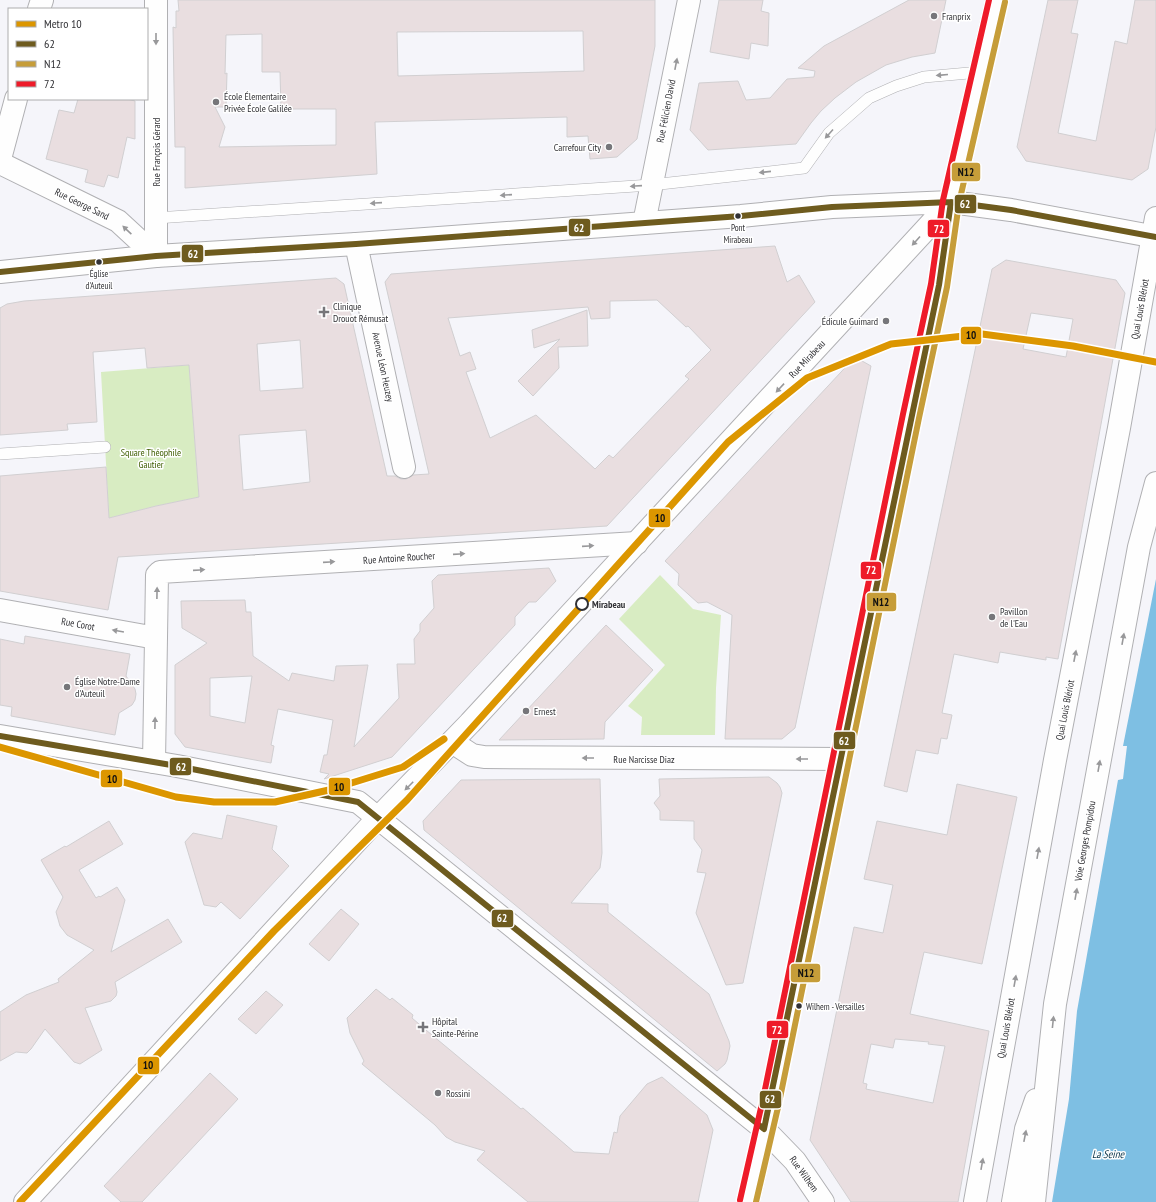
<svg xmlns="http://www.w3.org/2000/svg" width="1156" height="1202" font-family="'PT Sans Narrow',sans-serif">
<rect width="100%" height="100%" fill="#f5f5fa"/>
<path fill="#d8ecc2" d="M 189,365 L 199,497 L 156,506 L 109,518 L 101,372 Z
M 660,575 L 693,609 L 721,615 L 716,688 L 715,735 L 641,735 L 642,717 L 628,706 L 665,665 L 619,619 Z"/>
<path fill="#7ebfe3" d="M 1156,579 L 1156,1202 L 1052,1202 L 1069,1099 L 1077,1011 L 1118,780 L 1123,779 L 1127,746 L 1123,746 Z"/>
<path fill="#e9dee0" stroke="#d1cfd1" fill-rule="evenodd" d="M 178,0 L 655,0 L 655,46 L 637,139 L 617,157 L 590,159 L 588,136 L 567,137 L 567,117 L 375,122 L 377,174 L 185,188 L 185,147 L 175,147 L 173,27 L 176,28 L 176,11 L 179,11 ZM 583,31 L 584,71 L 398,76 L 397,32 ZM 262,34 L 262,72 L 280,72 L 281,109 L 336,109 L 336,145 L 219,147 L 225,127 L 215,107 L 226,107 L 227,73 L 225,74 L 226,35 Z
M 719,0 L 763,0 L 761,11 L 769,13 L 768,46 L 751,43 L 749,59 L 710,52 Z
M 909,0 L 946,0 L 935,53 L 912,57 L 886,65 L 856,82 L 835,98 L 821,111 L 811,123 L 796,144 L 708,150 L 690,130 L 699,83 L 738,81 L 746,100 L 770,98 L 787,79 L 814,77 L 815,71 L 798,68 L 824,46 Z
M 1048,0 L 1078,0 L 1071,33 L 1078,34 L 1058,133 L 1096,141 L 1115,41 L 1127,44 L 1135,0 L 1156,0 L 1156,127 L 1148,169 L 1132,180 L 1026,161 L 1017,147 Z
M 78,99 L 127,99 L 135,101 L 135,139 L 127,137 L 118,178 L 108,175 L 104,187 L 85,182 L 88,170 L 46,159 L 59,110 L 74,113 Z
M 775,246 L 787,282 L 799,275 L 815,302 L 607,526 L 118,557 L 108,610 L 0,591 L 0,476 L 106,467 L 109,518 L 156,506 L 199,497 L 189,365 L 147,368 L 145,348 L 93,352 L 97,422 L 67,424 L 68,430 L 0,435 L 0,308 L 7,304 L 24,301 L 336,278 L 344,284 L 387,476 L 395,476 L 401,479 L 406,479 L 413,475 L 429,474 L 385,282 L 391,274 ZM 657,300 L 686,327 L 688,326 L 711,350 L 685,376 L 689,379 L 613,458 L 609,455 L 595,469 L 536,415 L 490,438 L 466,372 L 476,369 L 470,352 L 460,356 L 448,318 L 588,307 L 591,319 L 610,318 L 610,301 ZM 300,340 L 303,388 L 260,391 L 257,344 ZM 306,430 L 310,482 L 243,490 L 239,435 Z
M 1006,260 L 1116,280 L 1125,293 L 1117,337 L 1058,659 L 1046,657 L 1046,660 L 1000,652 L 998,663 L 954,654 L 942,713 L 952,715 L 947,739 L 941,738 L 938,754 L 916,750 L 907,792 L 884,786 L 992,269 ZM 1031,313 L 1073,319 L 1066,357 L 1023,349 Z
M 587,310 L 588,346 L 558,347 L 559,368 L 533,396 L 518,381 L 560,339 L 534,348 L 532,330 Z
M 855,357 L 871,366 L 795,728 L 782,739 L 725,739 L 732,615 L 707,602 L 698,603 L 678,585 L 679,574 L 665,561 Z
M 549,568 L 556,581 L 536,602 L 529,602 L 515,617 L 515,625 L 392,757 L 324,779 L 329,774 L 320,772 L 324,755 L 327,755 L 333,720 L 278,709 L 271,745 L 274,746 L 271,763 L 185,747 L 175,734 L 175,665 L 207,643 L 182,628 L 181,601 L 245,600 L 246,612 L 251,612 L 253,656 L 289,681 L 292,673 L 334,681 L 336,666 L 368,665 L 354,747 L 399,698 L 397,664 L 415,664 L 414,639 L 420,631 L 420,624 L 434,608 L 432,581 L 438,575 ZM 252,676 L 245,723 L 210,716 L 210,678 Z
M 606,625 L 653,670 L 605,722 L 604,739 L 499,740 Z
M 25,636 L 130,654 L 126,676 L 135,689 L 136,694 L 135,700 L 132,705 L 119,713 L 115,735 L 11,716 L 12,707 L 0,705 L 0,639 L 24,644 Z
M 769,777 L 777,783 L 780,787 L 782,793 L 772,842 L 743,983 L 726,985 L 696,913 L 706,873 L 697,872 L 702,850 L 694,839 L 694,821 L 660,820 L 660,811 L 654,803 L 660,796 L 659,779 Z
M 600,779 L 602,853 L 600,868 L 571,903 L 608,904 L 608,912 L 709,994 L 729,1041 L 730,1046 L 727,1060 L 725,1064 L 717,1071 L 424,830 L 423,821 L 461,780 Z
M 957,784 L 1017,797 L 982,964 L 924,952 L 910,1014 L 989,1031 L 958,1202 L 851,1202 L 810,1140 L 854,927 L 883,933 L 893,885 L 864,879 L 877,821 L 947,835 ZM 895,1039 L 929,1042 L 928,1044 L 945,1046 L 933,1103 L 866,1089 L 867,1084 L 863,1083 L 871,1044 L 893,1048 Z
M 227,815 L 277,826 L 272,849 L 289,866 L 240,919 L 221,902 L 216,907 L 204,905 L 185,842 L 193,833 L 222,839 Z
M 109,821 L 123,844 L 79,870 L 96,898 L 99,896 L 100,897 L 117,887 L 125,900 L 111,952 L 168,919 L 182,942 L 115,982 L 117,992 L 116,996 L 111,1001 L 85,1008 L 102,1050 L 80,1064 L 74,1062 L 45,1029 L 31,1049 L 27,1053 L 16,1052 L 0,1061 L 0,1012 L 26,995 L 59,982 L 58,979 L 94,950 L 67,935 L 60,926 L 56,912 L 63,897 L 41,860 L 65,846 L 66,847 Z
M 341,909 L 359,924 L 329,961 L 309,944 Z
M 376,989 L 390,1000 L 392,998 L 413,1015 L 412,1018 L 426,1030 L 521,1109 L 523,1108 L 574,1152 L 609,1154 L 614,1132 L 617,1133 L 620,1116 L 647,1084 L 662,1077 L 707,1115 L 713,1130 L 698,1202 L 528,1202 L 477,1160 L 485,1151 L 455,1142 L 446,1137 L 435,1125 L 362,1064 L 364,1061 L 350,1033 L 347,1018 Z
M 266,991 L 283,1005 L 256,1034 L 238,1019 Z
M 210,1073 L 238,1099 L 142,1202 L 121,1202 L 104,1186 Z"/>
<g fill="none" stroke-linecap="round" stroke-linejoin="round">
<defs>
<path id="service" d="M 156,218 L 651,185 L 804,168 L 829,133 L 869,98 L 896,86 L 924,77 L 980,72
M 0,454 L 105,447"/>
<path id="minor" d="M 0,163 L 118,221 L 156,256
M 644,223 L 689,0
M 356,244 L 404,467
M 156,256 L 156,0
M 0,610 L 156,638
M 452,742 L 472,755 L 484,757 L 841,759
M 154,762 L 157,575 L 160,572 L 637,543
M 764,1129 L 795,1161 L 823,1202
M 975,1202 L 1055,760 L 1119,428 L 1156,218"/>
<path id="tertiary" d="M 39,9 L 42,0
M 0,159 L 16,99
M 0,272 L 156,256 L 356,244 L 741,216 L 832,207 L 951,202
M 0,736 L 177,766 L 358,802 L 764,1129
M 25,1202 L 377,819 L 470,723 L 951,202"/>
<path id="secondary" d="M 951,202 L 1011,210 L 1156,237"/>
<path id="primary" d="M 748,1202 L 771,1101 L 911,416 L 939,285 L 951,202 L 997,0
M 1013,1202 L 1026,1129 L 1036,1100
M 1034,1202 L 1055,1004 L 1139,547 L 1156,483"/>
</defs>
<use href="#service" stroke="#b0b0b3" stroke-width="12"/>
<use href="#minor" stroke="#b0b0b3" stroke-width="24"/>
<use href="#tertiary" stroke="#b0b0b3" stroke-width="24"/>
<use href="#secondary" stroke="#b0b0b3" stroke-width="24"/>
<use href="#primary" stroke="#b0b0b3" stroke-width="24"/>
<use href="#service" stroke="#fefefe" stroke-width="11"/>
<use href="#minor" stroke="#fefefe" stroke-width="22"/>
<use href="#tertiary" stroke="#fefefe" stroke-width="22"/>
<use href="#secondary" stroke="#fefefe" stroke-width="22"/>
<use href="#primary" stroke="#fefefe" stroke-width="22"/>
<defs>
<path id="bus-1" d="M 0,272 L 156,256 L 356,244 L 741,216 L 832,207 L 951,202 L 1011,210 L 1156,237
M 0,736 L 177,766 L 358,802 L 764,1129 L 939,285 L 951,202"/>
<path id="bus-2" d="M 756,1202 L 779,1103 L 919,418 L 947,287 L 959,203 L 1005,2"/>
<path id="bus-3" d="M 740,1200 L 763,1099 L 903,414 L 931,284 L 943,200 L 989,0"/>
</defs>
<use href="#bus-1" stroke="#fff" stroke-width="9"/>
<use href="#bus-2" stroke="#fff" stroke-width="9"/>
<use href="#bus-3" stroke="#fff" stroke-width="9"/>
<use href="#bus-1" stroke="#6e5b1e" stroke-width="6"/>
<use href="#bus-2" stroke="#c69d39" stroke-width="6"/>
<use href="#bus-3" stroke="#ee1b29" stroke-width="6"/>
<defs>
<path id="metro-1" d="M 0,747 L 176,797 L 214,802 L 275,802 L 329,790 L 403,767 L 444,739
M 20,1202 L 274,931 L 407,800 L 728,442 L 807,378 L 891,344 L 982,334 L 1073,346 L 1156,362"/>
</defs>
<use href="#metro-1" stroke="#fff" stroke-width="10"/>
<use href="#metro-1" stroke="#dc9600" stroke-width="7"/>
</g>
<defs><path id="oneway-solid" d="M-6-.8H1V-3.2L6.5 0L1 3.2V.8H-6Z"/></defs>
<g fill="#98989a">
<use href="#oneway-solid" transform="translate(156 39) rotate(90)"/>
<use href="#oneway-solid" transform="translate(676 64) rotate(-79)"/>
<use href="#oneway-solid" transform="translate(942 75) rotate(175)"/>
<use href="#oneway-solid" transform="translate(829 134) rotate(132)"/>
<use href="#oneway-solid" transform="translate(765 172) rotate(174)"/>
<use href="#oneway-solid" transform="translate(636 186) rotate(176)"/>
<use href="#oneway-solid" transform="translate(506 195) rotate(176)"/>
<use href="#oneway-solid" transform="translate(376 203) rotate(176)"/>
<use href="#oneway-solid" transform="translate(127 230) rotate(-137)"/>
<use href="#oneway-solid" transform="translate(916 241) rotate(132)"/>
<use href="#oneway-solid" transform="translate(780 388) rotate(133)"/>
<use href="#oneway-solid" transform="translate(588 546) rotate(-4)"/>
<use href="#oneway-solid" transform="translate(459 554) rotate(-4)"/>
<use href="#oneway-solid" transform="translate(329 562) rotate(-4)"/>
<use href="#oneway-solid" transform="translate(199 570) rotate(-4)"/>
<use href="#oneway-solid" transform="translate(157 593) rotate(-89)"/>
<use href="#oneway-solid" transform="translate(118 631) rotate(-170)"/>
<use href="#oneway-solid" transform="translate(1123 639) rotate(-80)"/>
<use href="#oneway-solid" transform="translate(1075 656) rotate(-79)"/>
<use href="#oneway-solid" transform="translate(155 723) rotate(-89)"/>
<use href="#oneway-solid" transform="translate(588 758) rotate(-180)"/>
<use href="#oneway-solid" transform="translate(802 759) rotate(180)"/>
<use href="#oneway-solid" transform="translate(1099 766) rotate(-80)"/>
<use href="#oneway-solid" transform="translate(409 786) rotate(135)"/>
<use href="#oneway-solid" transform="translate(1038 853) rotate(-80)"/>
<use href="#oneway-solid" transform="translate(1076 894) rotate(-80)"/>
<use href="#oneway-solid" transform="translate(1015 981) rotate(-80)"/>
<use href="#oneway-solid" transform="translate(1053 1022) rotate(-84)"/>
<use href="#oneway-solid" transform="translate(1025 1136) rotate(-79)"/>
<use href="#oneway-solid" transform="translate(982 1164) rotate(-80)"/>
</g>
<g fill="#76767a" stroke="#fff" stroke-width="1.5">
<circle cx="934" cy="16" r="4"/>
<circle cx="216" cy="102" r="4"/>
<circle cx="609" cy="147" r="4"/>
<path d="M322 306h4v4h4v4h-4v4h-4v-4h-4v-4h4z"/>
<circle cx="886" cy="321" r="4"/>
<circle cx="992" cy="617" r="4"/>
<circle cx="67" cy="687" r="4"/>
<circle cx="526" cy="711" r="4"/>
<path d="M421 1021h4v4h4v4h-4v4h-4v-4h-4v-4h4z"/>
<circle cx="438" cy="1093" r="4"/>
</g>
<g fill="#313135" stroke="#fff" stroke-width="1.5">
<circle cx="738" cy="216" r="3.5"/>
<circle cx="99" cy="262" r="3.5"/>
<circle cx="799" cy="1006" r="3.5"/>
</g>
<circle fill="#fff" stroke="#313135" stroke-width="2" cx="582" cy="604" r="6"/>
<g text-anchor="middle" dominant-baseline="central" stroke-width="3" stroke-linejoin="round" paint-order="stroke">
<g font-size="9" fill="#313135" stroke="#fff">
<text x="738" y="227">Pont<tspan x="738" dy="12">Mirabeau</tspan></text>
<text x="99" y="273">Église<tspan x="99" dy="12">d'Auteuil</tspan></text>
<text x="806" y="1006" text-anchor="start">Wilhem - Versailles</text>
</g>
<g font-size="10" fill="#313135" stroke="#fff" text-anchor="start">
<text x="942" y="16">Franprix</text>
<text x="224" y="96">École Élementaire<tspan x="224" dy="12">Privée École Galilée</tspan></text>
<text x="601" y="147" text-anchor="end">Carrefour City</text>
<text x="333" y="306">Clinique<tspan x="333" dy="12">Drouot Rémusat</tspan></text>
<text x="878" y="321" text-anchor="end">Édicule Guimard</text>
<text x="1000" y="611">Pavillon<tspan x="1000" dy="12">de l'Eau</tspan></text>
<text x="75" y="681">Église Notre-Dame<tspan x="75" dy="12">d'Auteuil</tspan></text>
<text x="534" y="711">Ernest</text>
<text x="432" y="1021">Hôpital<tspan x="432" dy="12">Sainte-Périne</tspan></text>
<text x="446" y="1093">Rossini</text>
</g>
<g font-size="10" fill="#313135" stroke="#fff">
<text transform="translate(666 111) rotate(-79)">Rue Félicien David</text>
<text transform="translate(156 152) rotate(-90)">Rue François Gérard</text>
<text transform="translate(82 204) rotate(26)">Rue George Sand</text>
<text transform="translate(1140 309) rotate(-80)">Quai Louis Blériot</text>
<text transform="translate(807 359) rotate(-47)">Rue Mirabeau</text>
<text transform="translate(383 367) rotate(78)">Avenue Léon Heuzey</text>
<text transform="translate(399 558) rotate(-4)">Rue Antoine Roucher</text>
<text transform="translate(78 624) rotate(10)">Rue Corot</text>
<text transform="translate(1065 710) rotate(-79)">Quai Louis Blériot</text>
<text x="644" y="759">Rue Narcisse Diaz</text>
<text transform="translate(1085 841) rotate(-80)">Voie Georges Pompidou</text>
<text transform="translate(1006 1028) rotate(-80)">Quai Louis Blériot</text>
<text transform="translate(804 1174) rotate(54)">Rue Wilhem</text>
</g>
<g font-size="10" fill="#405e03" stroke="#fff">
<text x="151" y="452">Square Théophile<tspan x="151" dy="12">Gautier</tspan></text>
</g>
<g font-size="10" font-weight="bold" fill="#313135" stroke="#fff" text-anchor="start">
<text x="592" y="604">Mirabeau</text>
</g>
<g font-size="11" font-style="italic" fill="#0a3448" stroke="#fff">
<text x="1108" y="1154">La Seine</text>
</g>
</g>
<g stroke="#fff" stroke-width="1.5">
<rect x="951" y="162" width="30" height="20" rx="4" fill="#c69d39"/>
<rect x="954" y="194" width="23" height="20" rx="4" fill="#6e5b1e"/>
<rect x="568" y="218" width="23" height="19" rx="4" fill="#6e5b1e"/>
<rect x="927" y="219" width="23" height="19" rx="4" fill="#ee1b29"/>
<rect x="181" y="244" width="23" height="19" rx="4" fill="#6e5b1e"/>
<rect x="960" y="326" width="22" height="19" rx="4" fill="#dc9600"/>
<rect x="648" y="508" width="23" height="20" rx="4" fill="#dc9600"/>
<rect x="860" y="561" width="22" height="19" rx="4" fill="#ee1b29"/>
<rect x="866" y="592" width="31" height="20" rx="4" fill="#c69d39"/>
<rect x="833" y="731" width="23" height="19" rx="4" fill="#6e5b1e"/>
<rect x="169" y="757" width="23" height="19" rx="4" fill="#6e5b1e"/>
<rect x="100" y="769" width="23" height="19" rx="4" fill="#dc9600"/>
<rect x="328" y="777" width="23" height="19" rx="4" fill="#dc9600"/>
<rect x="491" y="909" width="23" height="19" rx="4" fill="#6e5b1e"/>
<rect x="790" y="963" width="31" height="20" rx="4" fill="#c69d39"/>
<rect x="766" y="1020" width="23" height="19" rx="4" fill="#ee1b29"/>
<rect x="137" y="1056" width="23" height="19" rx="4" fill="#dc9600"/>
<rect x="759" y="1090" width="23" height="19" rx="4" fill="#6e5b1e"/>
</g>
<g font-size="11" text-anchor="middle" font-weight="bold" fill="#fff">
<text x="965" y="208">62</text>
<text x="579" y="232">62</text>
<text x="939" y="233">72</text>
<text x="193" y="258">62</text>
<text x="871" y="574">72</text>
<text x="844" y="745">62</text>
<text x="181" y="771">62</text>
<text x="502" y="922">62</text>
<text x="777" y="1034">72</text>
<text x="770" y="1103">62</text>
</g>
<g font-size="11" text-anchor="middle" font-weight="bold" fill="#111">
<text x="966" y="176">N12</text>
<text x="971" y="339">10</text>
<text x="660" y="522">10</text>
<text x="881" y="606">N12</text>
<text x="112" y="783">10</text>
<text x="339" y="791">10</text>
<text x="806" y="977">N12</text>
<text x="148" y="1069">10</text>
</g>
<rect x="8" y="8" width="140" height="92" fill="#ffffff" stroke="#adadae"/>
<rect x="16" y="21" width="20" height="6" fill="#dc9600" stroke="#adadae"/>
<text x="44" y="28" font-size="12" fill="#313135">Metro 10</text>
<rect x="16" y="41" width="20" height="6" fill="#6e5b1e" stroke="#adadae"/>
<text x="44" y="48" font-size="12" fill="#313135">62</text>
<rect x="16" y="61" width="20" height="6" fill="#c69d39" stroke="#adadae"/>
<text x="44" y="68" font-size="12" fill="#313135">N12</text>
<rect x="16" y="81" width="20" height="6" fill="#ee1b29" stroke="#adadae"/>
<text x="44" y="88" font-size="12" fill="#313135">72</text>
</svg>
